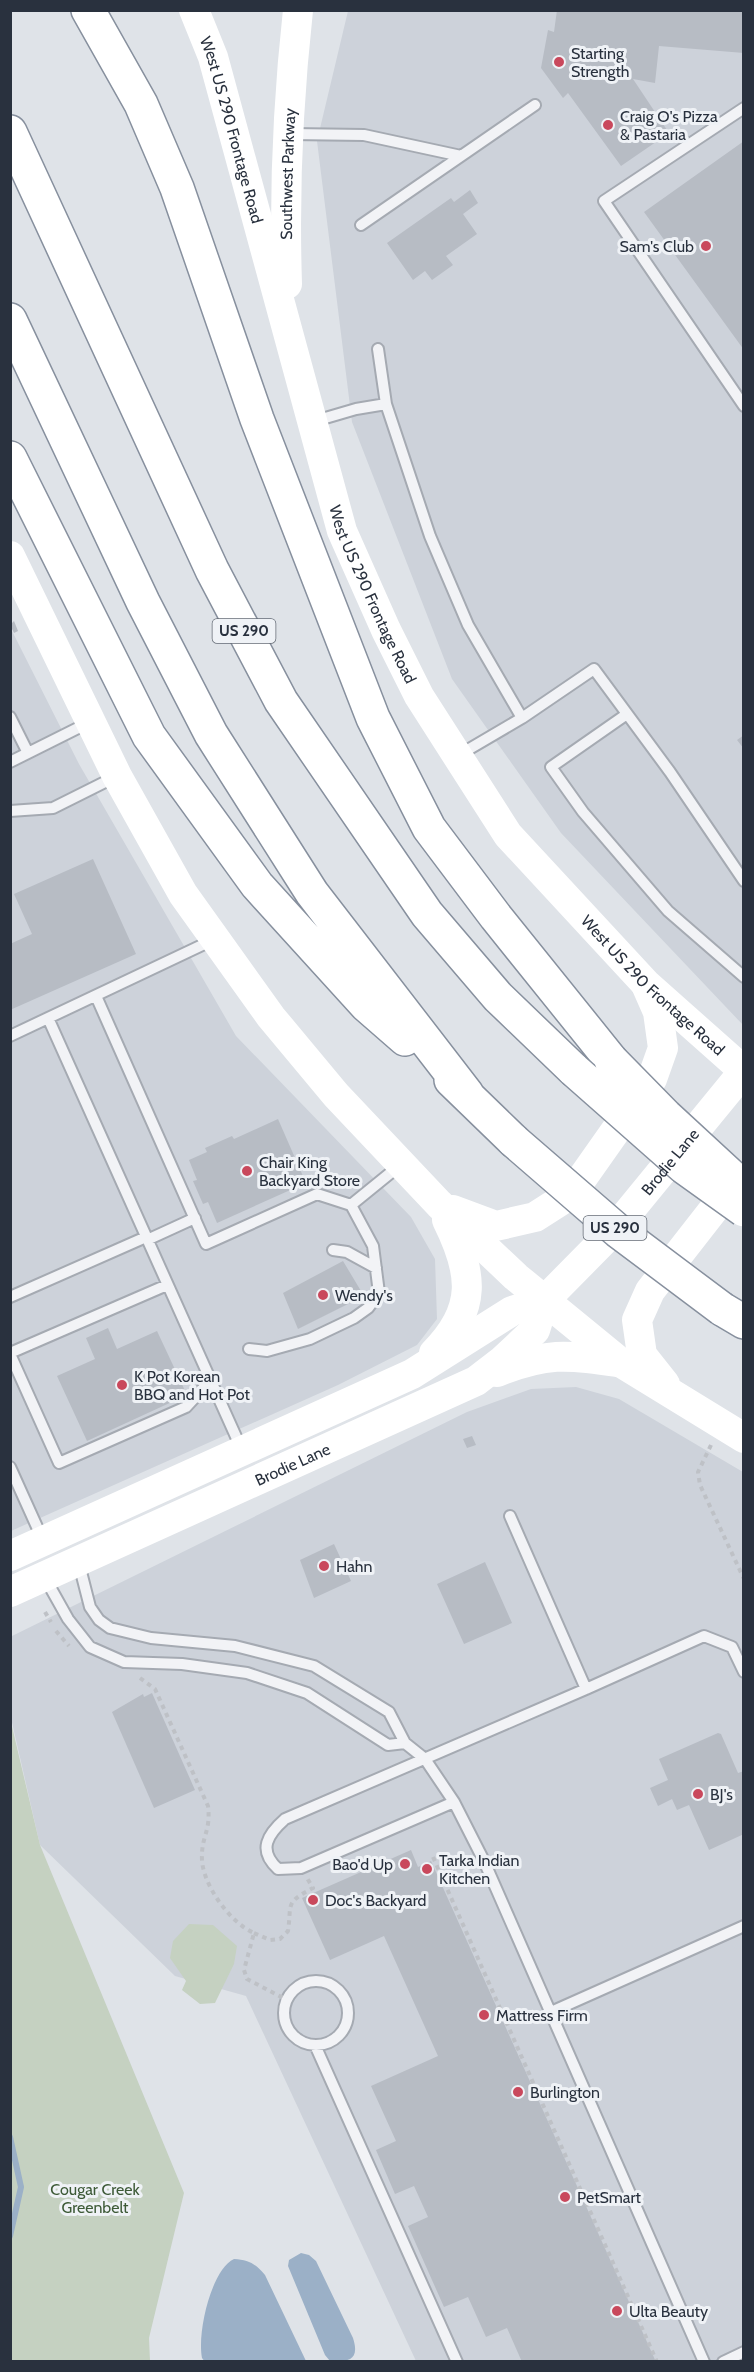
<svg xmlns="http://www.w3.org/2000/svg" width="754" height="2372" font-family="Cabin,sans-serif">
<rect width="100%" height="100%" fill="#dfe3e8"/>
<path fill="#cdd2da" d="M 348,11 L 743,11 L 743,1025 L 561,833 L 452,679 L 352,422 L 317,141 Z
M 10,627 L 79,764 L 236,1036 L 411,1217 L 435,1259 L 437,1319 L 417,1345 L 338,1385 L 11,1531 Z
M 576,1387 L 619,1399 L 743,1472 L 743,2361 L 416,2361 L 246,1996 L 175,1976 L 40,1845 L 11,1718 L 10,1637 L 467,1412 L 531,1389 Z"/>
<path fill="#c5d1c1" d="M 10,1718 L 40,1845 L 184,2193 L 149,2338 L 150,2361 L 11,2361 Z
M 189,1924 L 213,1925 L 237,1946 L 234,1964 L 215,2003 L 200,2004 L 182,1990 L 186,1981 L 170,1958 L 173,1941 Z"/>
<path fill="#9bb0c7" d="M 301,2253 L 309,2255 L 316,2261 L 353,2338 C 360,2360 349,2362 330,2361 L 325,2355 L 288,2266 L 289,2260 Z
M 234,2259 C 249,2260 256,2264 265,2275 L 306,2361 L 205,2362 L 202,2358 C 197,2333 211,2270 234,2259 Z"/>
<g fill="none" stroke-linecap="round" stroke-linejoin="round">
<path stroke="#9bb0c7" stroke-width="6" d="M 10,2137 L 21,2187 L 10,2236"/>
</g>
<path fill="#b7bcc4" d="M 557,10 L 744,10 L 744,53 L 659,46 L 655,83 L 633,79 L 669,133 L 621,166 L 568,93 L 563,98 L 541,68 L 548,30 L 554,32 Z
M 744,141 L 744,350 L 644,212 Z
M 470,190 L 478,203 L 463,214 L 477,234 L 446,256 L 453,265 L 432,280 L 425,271 L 413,280 L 387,243 L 451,198 L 454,202 Z
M 14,621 L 18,631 L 14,633 L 10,625 Z
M 744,735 L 744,749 L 737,740 Z
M 93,859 L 136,954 L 10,1010 L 10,944 L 32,934 L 14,894 Z
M 278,1119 L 306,1183 L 217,1223 L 208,1202 L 203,1204 L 193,1181 L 197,1180 L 189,1160 L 207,1152 L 205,1148 L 232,1136 L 234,1139 Z
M 343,1261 L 364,1296 L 298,1329 L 283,1293 Z
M 108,1328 L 117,1349 L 157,1331 L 187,1395 L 87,1441 L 57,1376 L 95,1359 L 86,1338 Z
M 472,1436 L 476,1445 L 467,1448 L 463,1439 Z
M 334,1544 L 351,1581 L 314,1598 L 300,1560 Z
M 485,1562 L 512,1623 L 464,1644 L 437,1584 Z
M 152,1693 L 195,1790 L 154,1808 L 112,1712 L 143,1694 L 144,1697 Z
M 718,1733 L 721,1734 L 738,1773 L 744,1771 L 744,1834 L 709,1850 L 689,1805 L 677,1810 L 672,1799 L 658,1806 L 650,1788 L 668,1780 L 659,1759 Z
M 411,1850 L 418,1867 L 431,1861 L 656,2362 L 522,2362 L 507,2328 L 486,2337 L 468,2297 L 444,2307 L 408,2226 L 428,2217 L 414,2186 L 395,2194 L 376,2150 L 396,2141 L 371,2086 L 438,2056 L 384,1936 L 330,1960 L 302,1898 Z"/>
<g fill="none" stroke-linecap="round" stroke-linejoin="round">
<defs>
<path id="service" d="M 744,108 L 604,201 L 744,406
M 291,134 L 364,135 L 461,156
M 361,225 L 535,105
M 386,404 L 430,536 L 468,625 L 522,718
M 315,421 L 356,409 L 386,404 L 378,349
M 627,714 L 551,767 L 583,812 L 668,911 L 744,977
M 10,717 L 28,753 L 88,723
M 459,755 L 522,718 L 594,669 L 670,772 L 744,881
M 10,762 L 28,753
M 10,811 L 53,808 L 117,776
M 96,996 L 206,1244 L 317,1194 L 351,1205 L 399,1166
M 48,1018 L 242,1450
M 10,1036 L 215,939
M 147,1240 L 195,1218
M 333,1250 L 347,1252 L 376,1268
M 10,1297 L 146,1237
M 249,1349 L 267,1351 L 310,1339 L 354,1318 L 368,1308 L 379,1293 L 373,1246 L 351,1205
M 10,1353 L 167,1285
M 10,1354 L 59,1463 L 186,1407 L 210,1381
M 10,1467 L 42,1538
M 510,1516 L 586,1689 L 704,1636 L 732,1647 L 744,1672
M 79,1564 L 90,1607 L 99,1620 L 110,1628 L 151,1638 L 235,1646 L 314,1666 L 389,1712 L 405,1743 L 425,1759 L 454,1802 L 484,1861 L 704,2362
M 45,1578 L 68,1619 L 90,1647 L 124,1662 L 182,1664 L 247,1673 L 307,1693 L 388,1745 L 405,1743
M 454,1802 L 301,1868 L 278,1869 C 257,1850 268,1834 285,1819 L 586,1689
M284 2013a32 32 0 1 1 64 0a32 32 0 1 1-64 0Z
M 551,2012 L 744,1926
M 315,2045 L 457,2362
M 723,2362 L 744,2352"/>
<path id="motorway" d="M 88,10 L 141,104 L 177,188 L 257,419 L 373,718 L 429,828 L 496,917 L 611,1060
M 10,132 L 212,570 L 281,701 L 427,914 L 498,997 L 574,1070
M 10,320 L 143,602 L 211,734 L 312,893 L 467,1094
M 10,458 L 149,736 L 257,885 L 366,1005 L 405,1039
M 451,1080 L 514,1141
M 722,1309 L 744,1322"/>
</defs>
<use href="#service" stroke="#a5aab2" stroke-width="14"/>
<use href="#motorway" stroke="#87909e" stroke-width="36"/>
<path stroke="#bec1c6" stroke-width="4" stroke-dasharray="4.5 4.5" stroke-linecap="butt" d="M 711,1445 L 698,1472 L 700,1485 L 744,1579
M 45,1612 L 51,1622
M 56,1631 L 69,1646
M 140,1678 L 155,1689 L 208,1806 C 211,1830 202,1836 202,1855 C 200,1882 230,1923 254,1933 L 244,1970 L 247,1979 L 287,2000
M 433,1857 L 657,2362
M 254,1933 L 270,1940 L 280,1939 L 288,1931 C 292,1904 284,1903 313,1888 L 307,1878"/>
<use href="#service" stroke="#f2f3f6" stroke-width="10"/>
<g stroke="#fff" stroke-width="30">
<path id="s1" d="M 194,10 L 213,57 L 342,531 L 386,630 L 419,696 L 508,835 L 646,984 L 744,1071"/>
<path id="s2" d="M 287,284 C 284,192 288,101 298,10"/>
<path d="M 10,556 L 117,776 L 183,894 L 271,1017 L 336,1095 L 439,1204 L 516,1277 L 620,1362 L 744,1438"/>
<path d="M 453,1210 L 496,1226 L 535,1217 L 571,1194 L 652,1079 L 663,1048 L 658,1012 L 647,987"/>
<path d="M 434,1353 C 478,1309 473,1272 447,1220"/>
<path d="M 497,1372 C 545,1353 567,1354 617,1362"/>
<path d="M 665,1384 L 642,1355 L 637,1320 L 650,1291 L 739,1177"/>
<path d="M 10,1556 L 412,1374 L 512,1311 L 544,1301"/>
<path id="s3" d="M 10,1592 L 476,1381 L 502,1361 L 535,1330 L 544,1301 L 613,1231 L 744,1071"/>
</g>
<use href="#motorway" stroke="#fff" stroke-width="33"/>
<defs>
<path id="motorway-bridge" d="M 611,1060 L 666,1116 L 744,1188
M 574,1070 L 684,1167 L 744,1210
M 514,1141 L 618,1231 L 722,1309"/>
</defs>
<use href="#motorway-bridge" stroke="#87909e" stroke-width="36" stroke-linecap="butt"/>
<use href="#motorway-bridge" stroke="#fff" stroke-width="33"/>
</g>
<g fill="#c9485c" stroke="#eff2f6" stroke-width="2">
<circle cx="559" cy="62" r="6"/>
<circle cx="608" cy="125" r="6"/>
<circle cx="706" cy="246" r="6"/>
<circle cx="247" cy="1171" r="6"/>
<circle cx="323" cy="1295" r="6"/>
<circle cx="122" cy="1385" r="6"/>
<circle cx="324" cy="1566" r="6"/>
<circle cx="698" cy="1794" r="6"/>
<circle cx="405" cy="1864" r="6"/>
<circle cx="427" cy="1869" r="6"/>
<circle cx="313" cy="1900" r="6"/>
<circle cx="484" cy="2015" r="6"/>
<circle cx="518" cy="2092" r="6"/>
<circle cx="565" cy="2197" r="6"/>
<circle cx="617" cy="2311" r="6"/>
</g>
<g text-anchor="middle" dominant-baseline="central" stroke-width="6" stroke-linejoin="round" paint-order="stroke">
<g fill="#eff2f6" stroke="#646b75" stroke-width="1.5">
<rect x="212.5" y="619" width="63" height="24" rx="4.5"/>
<rect x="583.5" y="1216" width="63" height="24" rx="4.5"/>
</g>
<g font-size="15" font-weight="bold" fill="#29313e">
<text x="244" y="631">US 290</text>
<text x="615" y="1228">US 290</text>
</g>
<g font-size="16" fill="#29313e" stroke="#eff2f6" text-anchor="start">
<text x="571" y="53">Starting<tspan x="571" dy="18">Strength</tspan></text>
<text x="620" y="116">Craig O's Pizza<tspan x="620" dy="18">&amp; Pastaria</tspan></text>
<text x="694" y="246" text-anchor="end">Sam's Club</text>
<text x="259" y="1162">Chair King<tspan x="259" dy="18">Backyard Store</tspan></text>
<text x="335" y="1295">Wendy's</text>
<text x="134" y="1376">K Pot Korean<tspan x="134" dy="18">BBQ and Hot Pot</tspan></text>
<text x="336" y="1566">Hahn</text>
<text x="710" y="1794">BJ's</text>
<text x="439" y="1860">Tarka Indian<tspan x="439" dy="18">Kitchen</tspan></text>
<text x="393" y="1864" text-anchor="end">Bao'd Up</text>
<text x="325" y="1900">Doc's Backyard</text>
<text x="496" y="2015">Mattress Firm</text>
<text x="530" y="2092">Burlington</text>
<text x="577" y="2197">PetSmart</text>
<text x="629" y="2311">Ulta Beauty</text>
</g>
<g font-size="16" fill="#29313e" stroke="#eff2f6">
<text stroke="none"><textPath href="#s1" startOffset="126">West US 290 Frontage Road</textPath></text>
<text stroke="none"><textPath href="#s2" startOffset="110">Southwest Parkway</textPath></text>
<text stroke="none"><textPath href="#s1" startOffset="612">West US 290 Frontage Road</textPath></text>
<text stroke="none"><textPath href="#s1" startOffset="1098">West US 290 Frontage Road</textPath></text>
<text stroke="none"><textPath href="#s3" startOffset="808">Brodie Lane</textPath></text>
<text stroke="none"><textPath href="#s3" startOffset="310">Brodie Lane</textPath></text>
</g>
<g font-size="16" fill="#3d5a37" stroke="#eff2f6">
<text x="95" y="2189">Cougar Creek<tspan x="95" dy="18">Greenbelt</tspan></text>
</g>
</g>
<rect width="754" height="2372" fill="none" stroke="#29313e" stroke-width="24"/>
</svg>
